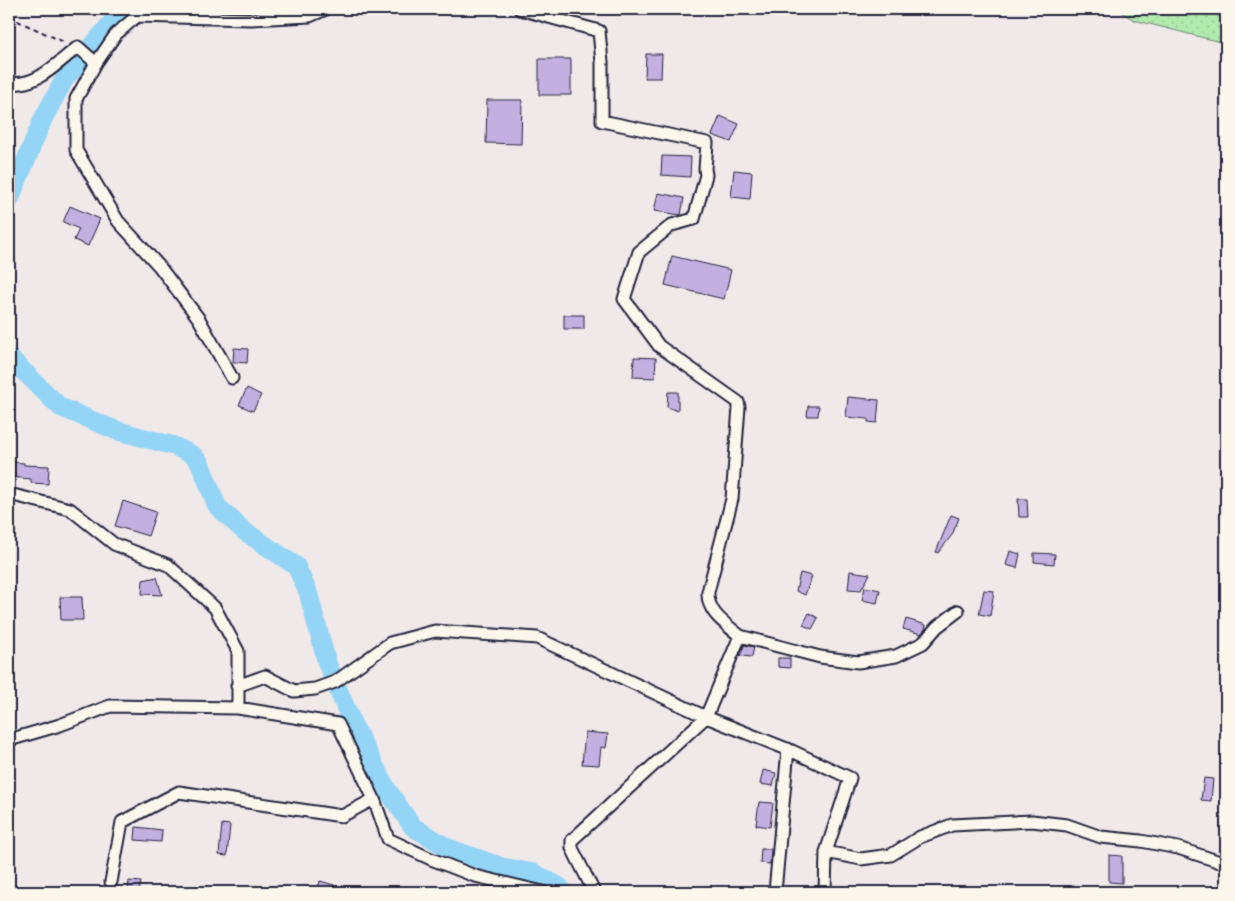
<svg xmlns="http://www.w3.org/2000/svg" width="1235" height="901" font-family="Caveat,sans-serif">
<defs>
<pattern id="grass-dots" width="8" height="8" patternUnits="userSpaceOnUse" patternTransform="scale(1.25)"><rect width="8" height="8" fill="#b2eaae"/><path d="M2 2h.1M6 6h.1" fill="none" stroke="#99c897" stroke-width="1.8" stroke-linecap="round"/></pattern>
</defs>
<rect width="100%" height="100%" fill="#f0e9ea"/>
<filter id="ink" filterUnits="userSpaceOnUse"><feTurbulence type="fractalNoise" baseFrequency=".02" numOctaves="2"/><feDisplacementMap in="SourceGraphic" scale="10" xChannelSelector="R" yChannelSelector="G"/><feConvolveMatrix kernelMatrix="1 2 1 2 8 2 1 2 1" color-interpolation-filters="sRGB"/></filter>
<g filter="url(#ink)">
<path fill="url(#grass-dots)" stroke="#6a8674" d="M 1116,9 L 1226,9 L 1226,46 L 1224,43 L 1134,20 Z"/>
<g fill="none" stroke-linecap="round" stroke-linejoin="round">
<path stroke="#94d4f5" stroke-width="19" d="M 9,201 L 43,119 L 64,80 L 123,9
M 9,357 L 60,407 L 115,430 L 174,446 L 193,455 L 200,463 L 217,506 L 244,531 L 296,566 L 308,592 L 327,663 L 353,725 L 388,791 L 413,827 L 448,848 L 502,867 L 534,873 L 560,887 L 563,892"/>
</g>
<path fill="#c2b0e0" stroke="#22223b" d="M 646,54 L 662,54 L 661,78 L 645,78 Z
M 539,59 L 571,59 L 571,95 L 539,95 Z
M 487,100 L 522,100 L 521,144 L 486,143 Z
M 720,116 L 739,124 L 731,142 L 712,135 Z
M 662,156 L 691,157 L 690,177 L 661,175 Z
M 734,170 L 752,172 L 750,199 L 731,197 Z
M 658,193 L 684,198 L 681,215 L 654,211 Z
M 70,206 L 100,219 L 88,246 L 74,240 L 79,229 L 63,222 Z
M 672,256 L 731,270 L 724,299 L 665,285 Z
M 564,315 L 584,315 L 584,329 L 564,329 Z
M 234,348 L 248,349 L 247,363 L 233,362 Z
M 634,357 L 656,358 L 655,378 L 633,377 Z
M 247,388 L 261,395 L 253,411 L 239,405 Z
M 668,392 L 678,392 L 678,411 L 667,407 Z
M 848,397 L 879,400 L 877,423 L 868,422 L 868,419 L 846,417 Z
M 808,406 L 819,406 L 818,416 L 807,416 Z
M 11,462 L 24,463 L 24,465 L 49,466 L 48,484 L 31,483 L 31,479 L 10,477 Z
M 1018,499 L 1027,499 L 1028,517 L 1019,517 Z
M 123,501 L 156,512 L 148,536 L 115,526 Z
M 951,515 L 959,518 L 952,535 L 938,553 L 936,552 Z
M 1010,551 L 1020,554 L 1017,568 L 1006,565 Z
M 1034,553 L 1055,554 L 1054,564 L 1034,562 Z
M 850,571 L 870,574 L 861,590 L 848,589 Z
M 800,573 L 812,576 L 805,595 L 796,591 Z
M 157,577 L 162,595 L 142,594 L 143,580 Z
M 865,587 L 880,590 L 877,603 L 862,600 Z
M 984,590 L 994,591 L 990,616 L 979,614 Z
M 60,597 L 82,597 L 83,620 L 61,620 Z
M 809,613 L 818,618 L 812,629 L 803,625 Z
M 906,619 L 926,625 L 925,629 L 921,634 L 903,629 Z
M 744,645 L 754,647 L 752,657 L 740,656 Z
M 778,658 L 790,658 L 790,668 L 778,667 Z
M 585,732 L 608,734 L 606,748 L 601,747 L 599,765 L 582,764 Z
M 763,770 L 776,773 L 773,786 L 760,784 Z
M 1204,778 L 1213,779 L 1211,801 L 1201,800 Z
M 759,802 L 773,803 L 770,827 L 756,825 Z
M 222,824 L 230,825 L 227,856 L 219,855 Z
M 136,827 L 162,830 L 161,842 L 135,840 Z
M 761,849 L 771,849 L 770,864 L 760,863 Z
M 1109,855 L 1122,856 L 1122,883 L 1109,882 Z
M 129,881 L 141,882 L 139,892 L 128,892 Z
M 320,881 L 334,885 L 331,892 L 317,892 Z"/>
<g fill="none" stroke-linecap="round" stroke-linejoin="round">
<defs>
<path id="minor" d="M 520,9 L 599,31 L 602,62 L 602,121 L 707,143 L 705,169 L 706,175 L 694,219 L 672,225 L 639,252 L 624,299 L 659,346 L 738,402 L 739,407 L 732,499 L 708,592 C 707,613 725,623 740,636
M 96,63 L 116,34 L 137,16 L 251,19 L 310,16 L 326,9
M 9,83 C 37,87 57,63 78,47 L 96,63 L 76,99 L 76,150 L 118,221 L 159,266 L 199,319 L 232,378
M 9,494 L 70,509 L 114,544 L 168,565 L 215,608 L 238,651 L 238,708
M 237,686 L 265,676 L 294,691 L 315,689 L 335,682 L 390,643 L 435,631 L 537,638 L 706,717 L 792,751 L 850,778 L 826,852 L 825,892
M 9,740 L 60,725 L 110,706 L 238,708 L 338,724 L 374,799 L 388,839 L 431,859 L 475,876 L 543,892
M 826,852 L 861,859 L 891,855 L 920,837 L 952,825 L 1032,821 L 1067,825 L 1101,837 L 1141,841 L 1178,848 L 1226,864
M 111,882 L 122,822 L 179,792 L 342,816 L 374,799
M 594,892 L 572,848 L 572,840 L 706,717 L 740,636 L 820,657 L 858,662 L 896,656 L 923,643 L 937,627 L 958,611
M 775,892 L 788,749"/>
</defs>
<use href="#minor" stroke="#22223b" stroke-width="15"/>
<path stroke="#22223b" stroke-width="2" stroke-dasharray="5 4" stroke-linecap="butt" d="M 9,17 L 66,43"/>
<use href="#minor" stroke="#fbf7ec" stroke-width="11"/>
</g>
</g>
<rect width="1235" height="901" fill="none" stroke="#fbf7ec" stroke-width="30"/>
<rect x="15" y="15" width="1205" height="871" fill="none" stroke="#22223b" stroke-width="2" filter="url(#ink)"/>
</svg>
